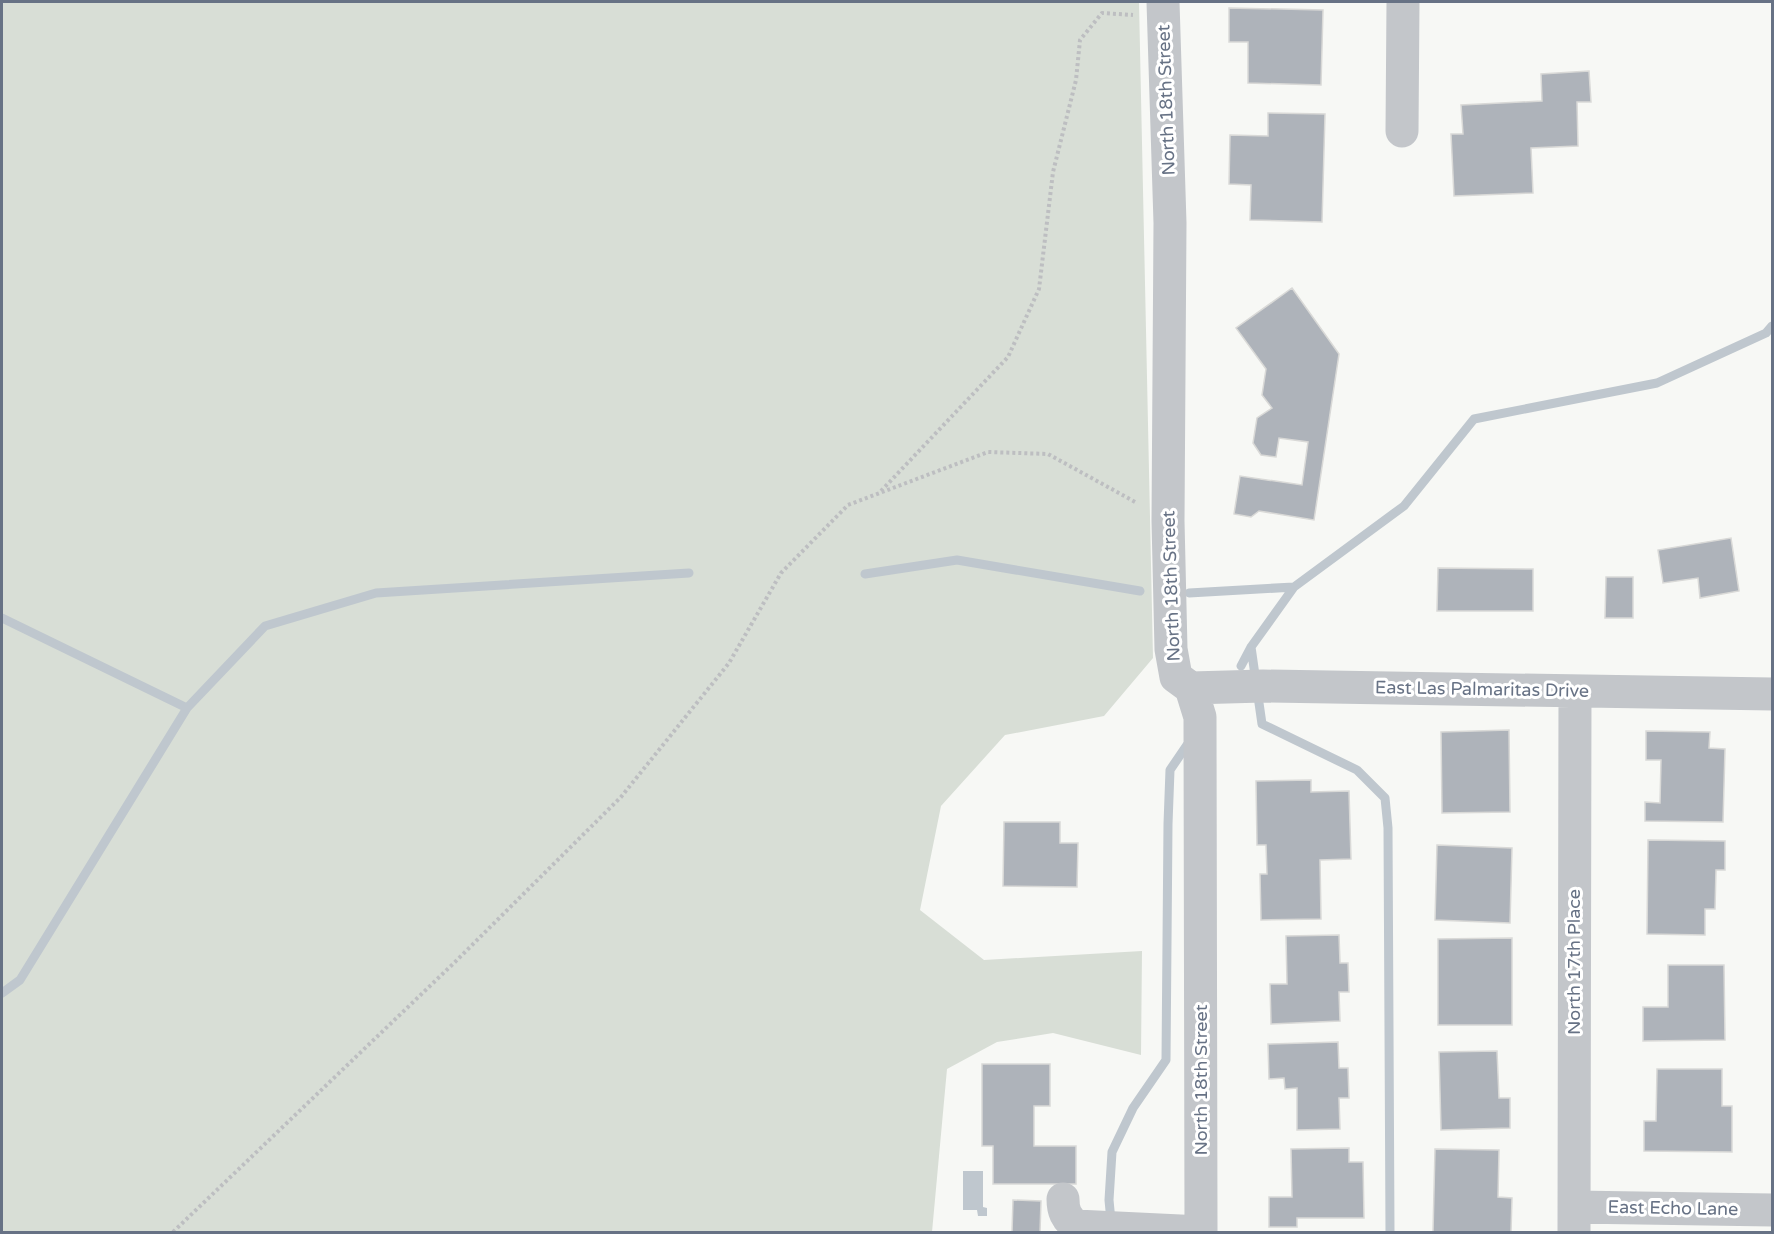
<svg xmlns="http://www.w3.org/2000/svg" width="1774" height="1234" font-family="'Varela Round',sans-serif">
<rect width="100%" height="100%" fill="#f7f8f5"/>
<path fill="#d8ded6" d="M 2,2 L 1139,2 L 1153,658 L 1104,716 L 1005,735 L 941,806 L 920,910 L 984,960 L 1142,951 L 1141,1055 L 1053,1033 L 997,1042 L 947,1069 L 932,1232 L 2,1232 Z"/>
<path fill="#bfc7ce" d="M 963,1171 L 983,1171 L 983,1207 L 987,1208 L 987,1216 L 978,1216 L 977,1210 L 963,1210 Z"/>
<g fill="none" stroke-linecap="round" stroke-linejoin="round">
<path stroke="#bfc7ce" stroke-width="9" d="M 865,574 L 957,560 L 1140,591
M 1189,593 L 1294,587 L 1404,506 L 1474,419 L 1657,383 L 1766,333 L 1772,326
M 2,618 L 187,708
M 1251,647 L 1262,724 L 1357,770 L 1385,798 L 1388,828 L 1390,1232
M 1241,666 L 1251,647 L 1294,587
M 2,993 L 20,980 L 187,708 L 265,626 L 376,593 L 689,573
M 1111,1221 L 1109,1200 L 1112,1152 L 1133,1108 L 1166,1060 L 1168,824 L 1170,770 L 1187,745"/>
</g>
<path fill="#aeb3ba" stroke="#d9d9d7" stroke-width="1.5" d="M 1229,8 L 1323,10 L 1321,85 L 1248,83 L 1248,42 L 1229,42 Z
M 1589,71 L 1591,102 L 1577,102 L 1578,146 L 1531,148 L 1533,193 L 1454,196 L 1451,134 L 1463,134 L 1461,105 L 1542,101 L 1541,74 Z
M 1268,113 L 1325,114 L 1322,222 L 1250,220 L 1251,185 L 1229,184 L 1230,135 L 1268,136 Z
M 1292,288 L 1339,354 L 1314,520 L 1259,511 L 1251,517 L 1234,514 L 1240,476 L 1302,485 L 1308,442 L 1279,438 L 1276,457 L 1261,455 L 1253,443 L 1257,418 L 1272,408 L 1262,395 L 1266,369 L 1236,328 Z
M 1731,538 L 1739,591 L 1700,598 L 1698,578 L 1663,583 L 1658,550 Z
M 1438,568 L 1533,569 L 1533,611 L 1437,611 Z
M 1606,577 L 1633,577 L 1633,618 L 1605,618 Z
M 1509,730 L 1510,812 L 1442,813 L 1441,732 Z
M 1646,731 L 1710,732 L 1709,748 L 1725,749 L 1723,822 L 1645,821 L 1645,802 L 1660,803 L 1661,760 L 1646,760 Z
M 1311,780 L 1311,792 L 1349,791 L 1351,859 L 1320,860 L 1321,919 L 1261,920 L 1260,874 L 1267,874 L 1266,845 L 1257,845 L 1256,781 Z
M 1004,822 L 1060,822 L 1060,843 L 1078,843 L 1077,887 L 1003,886 Z
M 1648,840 L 1725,841 L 1725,870 L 1716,870 L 1715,909 L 1705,909 L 1705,935 L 1647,934 Z
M 1437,845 L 1512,848 L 1510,923 L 1435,920 Z
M 1339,935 L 1340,963 L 1348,963 L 1349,992 L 1339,992 L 1340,1021 L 1271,1024 L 1270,984 L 1287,984 L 1286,936 Z
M 1512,938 L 1512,1025 L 1438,1025 L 1438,939 Z
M 1668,965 L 1724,965 L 1725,1040 L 1643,1041 L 1643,1007 L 1668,1007 Z
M 1338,1042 L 1339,1068 L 1348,1068 L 1349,1098 L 1339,1098 L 1340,1129 L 1297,1130 L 1297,1088 L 1285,1089 L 1284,1078 L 1269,1079 L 1268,1044 Z
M 1497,1051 L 1499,1098 L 1510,1098 L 1510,1128 L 1441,1130 L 1439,1052 Z
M 982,1064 L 1050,1064 L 1050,1106 L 1034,1106 L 1034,1146 L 1076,1146 L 1076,1184 L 993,1184 L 993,1146 L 982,1146 Z
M 1657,1069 L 1722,1069 L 1722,1106 L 1732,1106 L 1732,1152 L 1644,1151 L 1644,1121 L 1656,1121 Z
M 1349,1148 L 1349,1162 L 1363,1162 L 1364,1218 L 1297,1218 L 1297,1227 L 1269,1227 L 1269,1197 L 1292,1197 L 1291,1149 Z
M 1435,1149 L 1499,1150 L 1498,1197 L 1512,1198 L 1511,1232 L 1433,1232 Z
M 1013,1200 L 1041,1201 L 1040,1232 L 1012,1232 Z"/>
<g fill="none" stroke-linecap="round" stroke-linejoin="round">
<path stroke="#bdbec1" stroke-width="4" stroke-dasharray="3 3" stroke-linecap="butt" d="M 881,491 L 1008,357 L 1039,289 L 1053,172 L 1076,80 L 1080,40 L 1102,13 L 1133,15
M 173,1232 L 455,962 L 621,797 L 729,663 L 781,573 L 848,505 L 988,452 L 1048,454 L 1137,503"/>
<path stroke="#c3c6ca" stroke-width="33" d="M 1163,2 L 1170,223 L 1168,521 L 1171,649 L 1176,677 L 1191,688 L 1200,717 L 1201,1232
M 1402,131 L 1403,2
M 1191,688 L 1263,686 L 1772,694
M 1063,1199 C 1063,1211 1066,1218 1076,1226 L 1201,1232
M 1574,1207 L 1772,1210
M 1574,1232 L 1575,691"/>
</g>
<g text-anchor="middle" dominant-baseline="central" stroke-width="6" stroke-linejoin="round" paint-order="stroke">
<g font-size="18" fill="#677285" stroke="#fff">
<text transform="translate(1166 100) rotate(-92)">North 18th Street</text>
<text transform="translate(1171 586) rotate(-92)">North 18th Street</text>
<text transform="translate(1482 689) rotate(1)">East Las Palmaritas Drive</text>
<text transform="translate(1574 962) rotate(-90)">North 17th Place</text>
<text transform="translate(1201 1080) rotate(-90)">North 18th Street</text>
<text transform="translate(1673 1208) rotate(1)">East Echo Lane</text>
</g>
</g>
<rect width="1774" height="1234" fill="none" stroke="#677285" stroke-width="6"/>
</svg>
